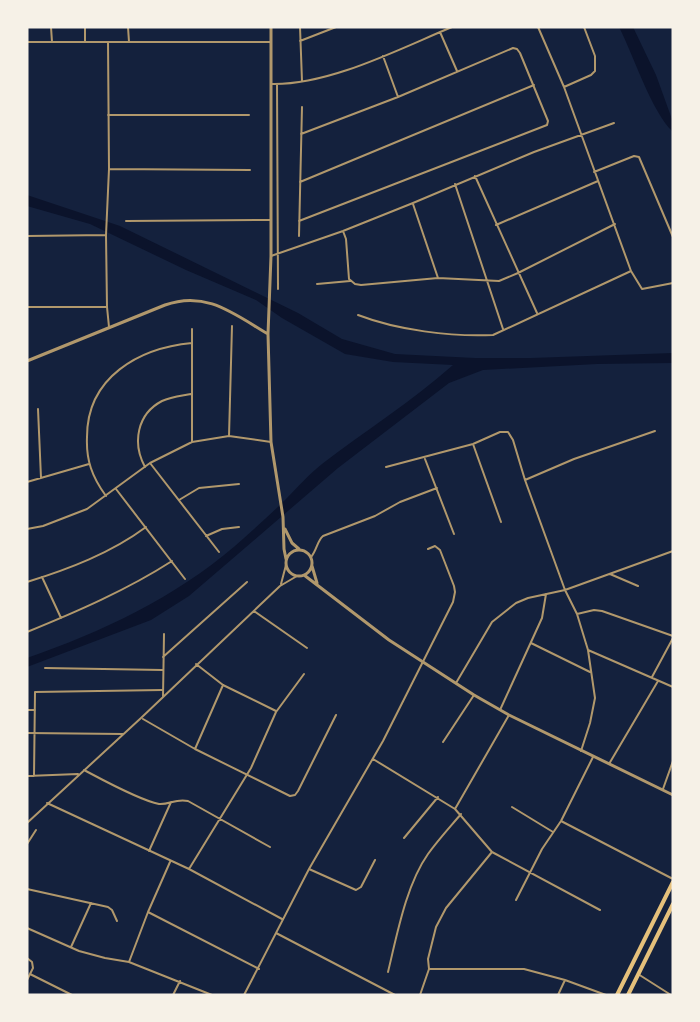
<svg xmlns="http://www.w3.org/2000/svg" width="700" height="1022" font-family="'PT Sans Narrow',sans-serif">
<rect width="100%" height="100%" fill="#14213d"/>
<path fill="#0b132b" d="M 619,27 L 633,27 L 656,75 L 673,122 L 673,132 C 651,111 634,56 619,27 Z
M 27,195 L 120,226 L 298,313 L 342,339 L 395,354 L 475,358 L 531,358 L 673,353 L 673,363 L 597,364 L 483,370 L 449,383 L 338,468 L 189,596 L 151,620 L 27,667 L 27,658 C 102,632 174,598 235,546 C 252,531 270,515 286,499 C 298,487 308,475 322,464 C 365,431 411,402 453,365 L 393,362 L 345,354 L 282,318 L 256,300 L 186,270 L 90,224 L 27,206 Z"/>
<g fill="none" stroke-linecap="round" stroke-linejoin="round">
<path stroke="#b1986c" stroke-width="2" d="M 51,27 L 52,42
M 128,27 L 129,42
M 300,27 L 302,81
M 440,32 L 457,71
M 300,41 L 336,27
M 27,42 L 271,42
M 85,42 L 85,27
M 108,42 L 109,169 L 106,235 L 107,307 L 109,327
M 383,56 L 398,97
M 272,84 C 330,85 399,49 452,27
M 277,84 L 278,289
M 564,87 L 591,75 L 595,71 L 595,56 L 584,27
M 108,115 L 249,115
M 109,169 L 250,170
M 594,172 L 634,156 L 639,157 L 673,237
M 475,176 L 537,313
M 300,182 L 534,85
M 455,184 L 503,329
M 413,204 L 438,278
M 126,221 L 270,220
M 299,221 L 547,125 L 548,121 L 520,53 L 517,49 L 513,48 L 398,97 L 301,134
M 496,225 L 598,181
M 343,231 L 346,239 L 349,279 L 355,284 L 361,285 L 438,278 L 499,281 L 518,273 L 615,224
M 27,236 L 106,235
M 299,236 L 302,107
M 271,256 L 343,231 L 413,203 L 534,152 L 614,123
M 631,271 L 642,289 L 673,283
M 317,284 L 350,281
M 27,307 L 107,307
M 358,315 C 397,330 451,337 493,335 L 631,271 L 564,87 L 538,27
M 38,409 L 41,478
M 229,436 L 232,326
M 192,442 L 192,329
M 473,444 L 501,522
M 425,459 L 454,534
M 150,463 L 219,552
M 145,467 C 132,443 137,414 162,401 C 171,397 181,396 191,394
M 386,467 L 473,444 L 500,432 L 508,432 L 513,440 L 525,480 L 565,590 L 577,614 L 588,650 L 595,698 L 590,723 L 581,751
M 525,480 L 574,459 L 655,431
M 27,482 L 89,464
M 116,489 L 185,579
M 106,496 C 92,477 86,460 87,437 C 87,377 139,348 192,343
M 179,500 L 199,488 L 239,484
M 27,529 L 43,526 L 87,509 L 150,463 L 192,442 L 229,436 L 271,442
M 206,536 L 222,529 L 239,527
M 311,557 C 317,550 317,541 323,536 L 375,516 L 400,502 L 437,488
M 610,574 L 638,586
M 42,577 L 61,618
M 27,582 C 69,569 111,553 146,527
M 281,584 L 286,565
M 254,611 L 307,648
M 577,614 L 594,610 L 602,611 L 673,636
M 27,632 C 76,612 127,590 172,561
M 531,643 L 590,672
M 588,650 L 673,687
M 163,657 L 247,582
M 196,664 L 223,685 L 276,711
M 45,668 L 162,670
M 652,677 L 673,638
M 456,683 L 492,622 L 516,603 L 528,598 L 565,590 L 673,551
M 163,697 L 164,634
M 27,710 L 35,710
M 500,710 L 542,618 L 546,594
M 143,719 L 195,749 L 290,796 L 295,795 L 298,791 L 336,715
M 27,733 L 123,734
M 443,742 L 474,695
M 195,749 L 223,685
M 373,759 L 455,809 L 492,852 L 600,910
M 609,764 L 658,681
M 84,770 C 103,780 139,800 159,804 C 169,805 176,798 188,801 L 270,847
M 27,776 L 78,774
M 34,776 L 35,692 L 162,690
M 663,789 L 673,761
M 47,803 L 189,869 L 282,919
M 512,807 L 553,832
M 455,809 L 509,715
M 561,821 L 673,879
M 27,823 L 141,718 L 280,586 L 297,576
M 404,838 L 438,797
M 27,844 L 36,830
M 149,851 L 171,802
M 189,869 L 251,768 L 276,712 L 304,674
M 309,869 L 356,890 L 361,887 L 375,860
M 27,889 L 108,907 L 112,910 L 117,921
M 516,900 L 542,849 L 561,821 L 593,757
M 148,912 L 259,969
M 27,928 L 79,951 L 105,958 L 129,962 L 212,995
M 276,933 L 395,995
M 71,947 L 91,903
M 27,958 L 32,962 L 33,968 L 27,980
M 129,962 L 148,912 L 170,862
M 429,969 L 524,969 L 565,980 L 606,995
M 388,972 C 397,935 406,885 428,854 C 438,840 450,827 461,814
M 30,974 L 72,995
M 638,974 L 671,995
M 173,995 L 180,981
M 244,995 L 309,869 L 383,741 L 453,602 L 455,592 L 454,586 L 440,550 L 435,546 L 428,549
M 420,995 L 429,969 L 428,959 L 436,927 L 446,908 L 492,852
M 558,995 L 565,980"/>
<path stroke="#b1986c" stroke-width="3" d="M 271,27 L 271,256 L 268,334 L 271,442 L 283,517 L 284,549 L 286,559
M 27,361 L 165,305 C 206,290 234,314 268,334
M 285,529 L 292,543 L 299,549
M286 563a13 13 0 1 1 26 0a13 13 0 1 1-26 0Z
M 312,566 L 317,583
M 304,575 L 389,640 L 474,695 L 509,715 L 673,795"/>
<path stroke="#e5c07b" stroke-width="4" d="M 617,995 L 673,882
M 628,995 L 673,904"/>
</g>
<rect width="700" height="1022" fill="none" stroke="#f6f1e7" stroke-width="57"/>
</svg>
